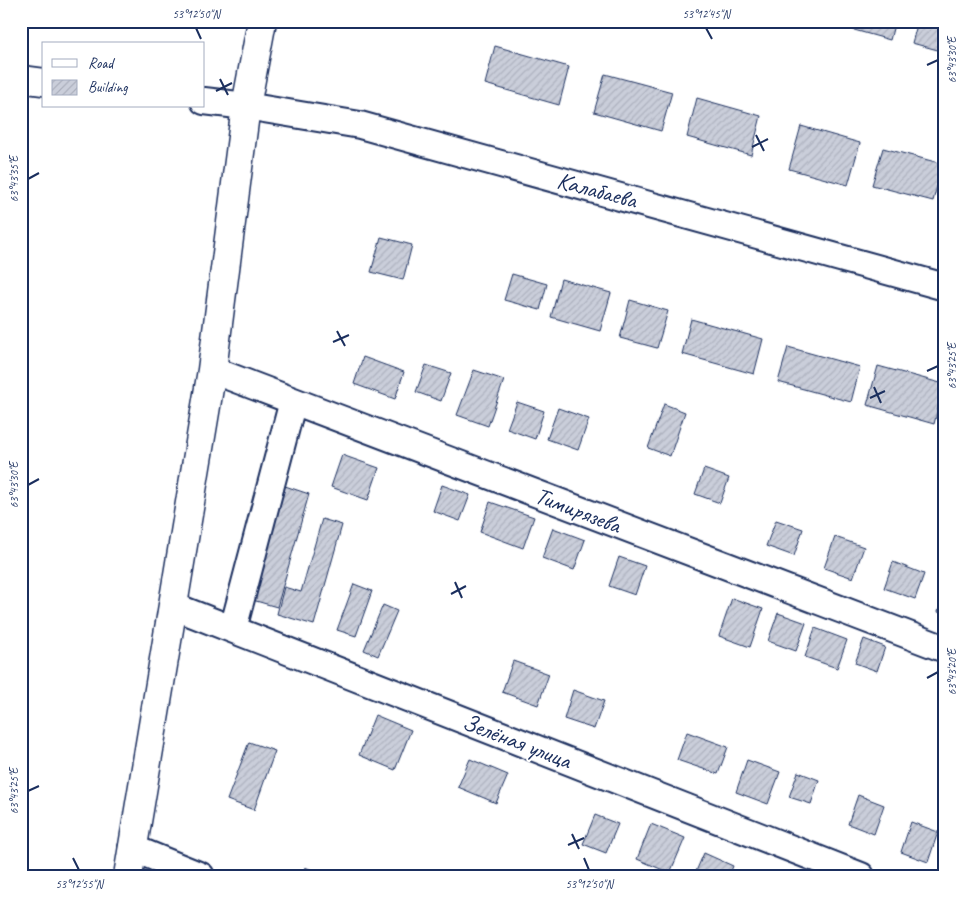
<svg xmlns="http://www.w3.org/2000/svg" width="966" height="897" font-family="Caveat,sans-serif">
<defs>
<pattern id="building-hatch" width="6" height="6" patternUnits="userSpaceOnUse" patternTransform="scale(1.25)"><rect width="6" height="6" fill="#caceda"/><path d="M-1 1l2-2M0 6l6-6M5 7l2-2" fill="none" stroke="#adb1be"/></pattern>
</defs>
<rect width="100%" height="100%" fill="#fff"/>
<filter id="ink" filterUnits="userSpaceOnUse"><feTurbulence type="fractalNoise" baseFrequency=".02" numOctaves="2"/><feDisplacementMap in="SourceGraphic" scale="10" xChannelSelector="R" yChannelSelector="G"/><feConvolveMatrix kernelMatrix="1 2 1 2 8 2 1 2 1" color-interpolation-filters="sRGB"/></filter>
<g filter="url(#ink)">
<path fill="url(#building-hatch)" stroke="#1b2f5e" d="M 822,21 L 895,21 L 890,40 Z
M 918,21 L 945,21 L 945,52 L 912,43 Z
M 495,46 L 569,67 L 559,105 L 485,84 Z
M 605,74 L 672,92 L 661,131 L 594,112 Z
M 697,98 L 761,116 L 751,155 L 687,137 Z
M 801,126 L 860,143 L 848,185 L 789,169 Z
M 883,148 L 943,164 L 933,201 L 872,185 Z
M 381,237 L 412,245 L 403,280 L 371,272 Z
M 512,274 L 547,284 L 540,310 L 504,300 Z
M 561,279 L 611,293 L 600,331 L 551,317 Z
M 630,300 L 668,311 L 657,348 L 620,338 Z
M 691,319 L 763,339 L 754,374 L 682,354 Z
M 788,347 L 860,367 L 851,402 L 778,382 Z
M 363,357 L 404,372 L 395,399 L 354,384 Z
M 426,365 L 451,373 L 441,401 L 416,392 Z
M 878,366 L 944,384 L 934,424 L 867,405 Z
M 474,370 L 504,380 L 488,426 L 457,415 Z
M 517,402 L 544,411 L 535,439 L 507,429 Z
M 664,404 L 685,412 L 670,456 L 648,448 Z
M 558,408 L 589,419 L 578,450 L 547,439 Z
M 342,455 L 379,468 L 368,500 L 331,487 Z
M 704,469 L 729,478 L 720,503 L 695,494 Z
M 282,485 L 309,494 L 277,607 L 249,599 Z
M 442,485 L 470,495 L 460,521 L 433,511 Z
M 490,502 L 534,517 L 523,548 L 480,532 Z
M 322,519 L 342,525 L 314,625 L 277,614 L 284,587 L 301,592 Z
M 776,520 L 803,529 L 794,556 L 766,546 Z
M 553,528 L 585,540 L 574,570 L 542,558 Z
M 835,537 L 864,547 L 853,578 L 824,568 Z
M 619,557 L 645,566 L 635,595 L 609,586 Z
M 893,562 L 924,574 L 915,599 L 884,588 Z
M 354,584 L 372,591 L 356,636 L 337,630 Z
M 945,593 L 945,615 L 938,612 Z
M 732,598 L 763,609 L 750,647 L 719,636 Z
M 383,605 L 397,611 L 378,656 L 364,650 Z
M 778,613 L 806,623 L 796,651 L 768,641 Z
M 815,628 L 847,640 L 837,668 L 805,657 Z
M 864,639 L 885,647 L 877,671 L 855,663 Z
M 513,661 L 549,674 L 538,705 L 502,692 Z
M 573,690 L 604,701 L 594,729 L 564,719 Z
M 375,715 L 411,730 L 395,770 L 359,755 Z
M 687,732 L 728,747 L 718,774 L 677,760 Z
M 249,742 L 275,751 L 254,810 L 227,800 Z
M 470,759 L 508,775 L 496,803 L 458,787 Z
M 747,760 L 780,772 L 768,804 L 736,792 Z
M 798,772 L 819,780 L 811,804 L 789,797 Z
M 858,795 L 884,805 L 874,834 L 848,824 Z
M 595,815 L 618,824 L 606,853 L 583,844 Z
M 911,822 L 938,832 L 928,862 L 901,852 Z
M 651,824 L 685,838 L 670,873 L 637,859 Z
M 704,853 L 733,866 L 729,876 L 694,876 Z
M 305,867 L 327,876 L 302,876 Z"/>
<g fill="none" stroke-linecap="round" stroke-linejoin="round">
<defs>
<path id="minor" d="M 21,79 L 44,82
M 204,101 L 246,106 L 360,125 L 945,287
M 212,370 L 945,649
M 173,606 L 861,876
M 233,629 L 293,401
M 132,848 L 201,876"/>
<path id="highway" d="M 128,876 L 212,370 L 246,106 L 262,21"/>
</defs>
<use href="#minor" stroke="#1b2f5e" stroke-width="30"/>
<use href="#highway" stroke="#1b2f5e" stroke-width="31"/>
<use href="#minor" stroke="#fff" stroke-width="26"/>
<use href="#highway" stroke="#fff" stroke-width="28"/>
</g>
</g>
<path fill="none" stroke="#1b2f5e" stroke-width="2" d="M 196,28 L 201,39M 706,28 L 712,39M 927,65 L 938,60M 220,79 L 228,95M 216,91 L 232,83M 756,135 L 764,151M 752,147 L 768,139M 28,179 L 39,173M 337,331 L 345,346M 333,342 L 349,335M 927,371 L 938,366M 874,387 L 881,403M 870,398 L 885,391M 28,485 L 39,479M 455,582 L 462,598M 451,594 L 466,586M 927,678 L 938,672M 28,791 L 39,786M 572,834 L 579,849M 568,845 L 584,838M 73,858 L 79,870M 584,858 L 589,870"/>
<g text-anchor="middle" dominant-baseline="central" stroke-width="4" stroke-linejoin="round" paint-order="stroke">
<g font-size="24" fill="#1b2f5e" stroke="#fff">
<text transform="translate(597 190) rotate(15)">Калабаева</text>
<text transform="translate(578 510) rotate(21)">Тимирязева</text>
<text transform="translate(517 741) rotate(21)">Зелёная улица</text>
</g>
</g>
<rect width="966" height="897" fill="none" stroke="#fff" stroke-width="55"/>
<rect x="42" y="42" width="162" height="65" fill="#ffffff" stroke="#a4acbf"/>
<rect x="52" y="59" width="25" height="8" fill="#ffffff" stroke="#a4acbf"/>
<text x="88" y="68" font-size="15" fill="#1b2f5e">Road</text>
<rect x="52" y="80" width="25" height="15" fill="url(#building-hatch)" stroke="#a4acbf"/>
<text x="88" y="92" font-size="15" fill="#1b2f5e">Building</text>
<rect x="28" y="28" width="910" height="842" fill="none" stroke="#1b2f5e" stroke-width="2"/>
<g font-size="12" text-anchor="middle" fill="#1b2f5e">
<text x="196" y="18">53°12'50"N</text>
<text x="706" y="18">53°12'45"N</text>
<text transform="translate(952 60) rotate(-90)" y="4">63°43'30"E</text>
<text transform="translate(14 179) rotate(-90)" y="4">63°43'35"E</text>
<text transform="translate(952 366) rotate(-90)" y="4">63°43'25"E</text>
<text transform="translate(14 485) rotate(-90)" y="4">63°43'30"E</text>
<text transform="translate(952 672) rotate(-90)" y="4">63°43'20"E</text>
<text transform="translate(14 791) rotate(-90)" y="4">63°43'25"E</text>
<text x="79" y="888">53°12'55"N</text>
<text x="589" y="888">53°12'50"N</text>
</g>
</svg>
